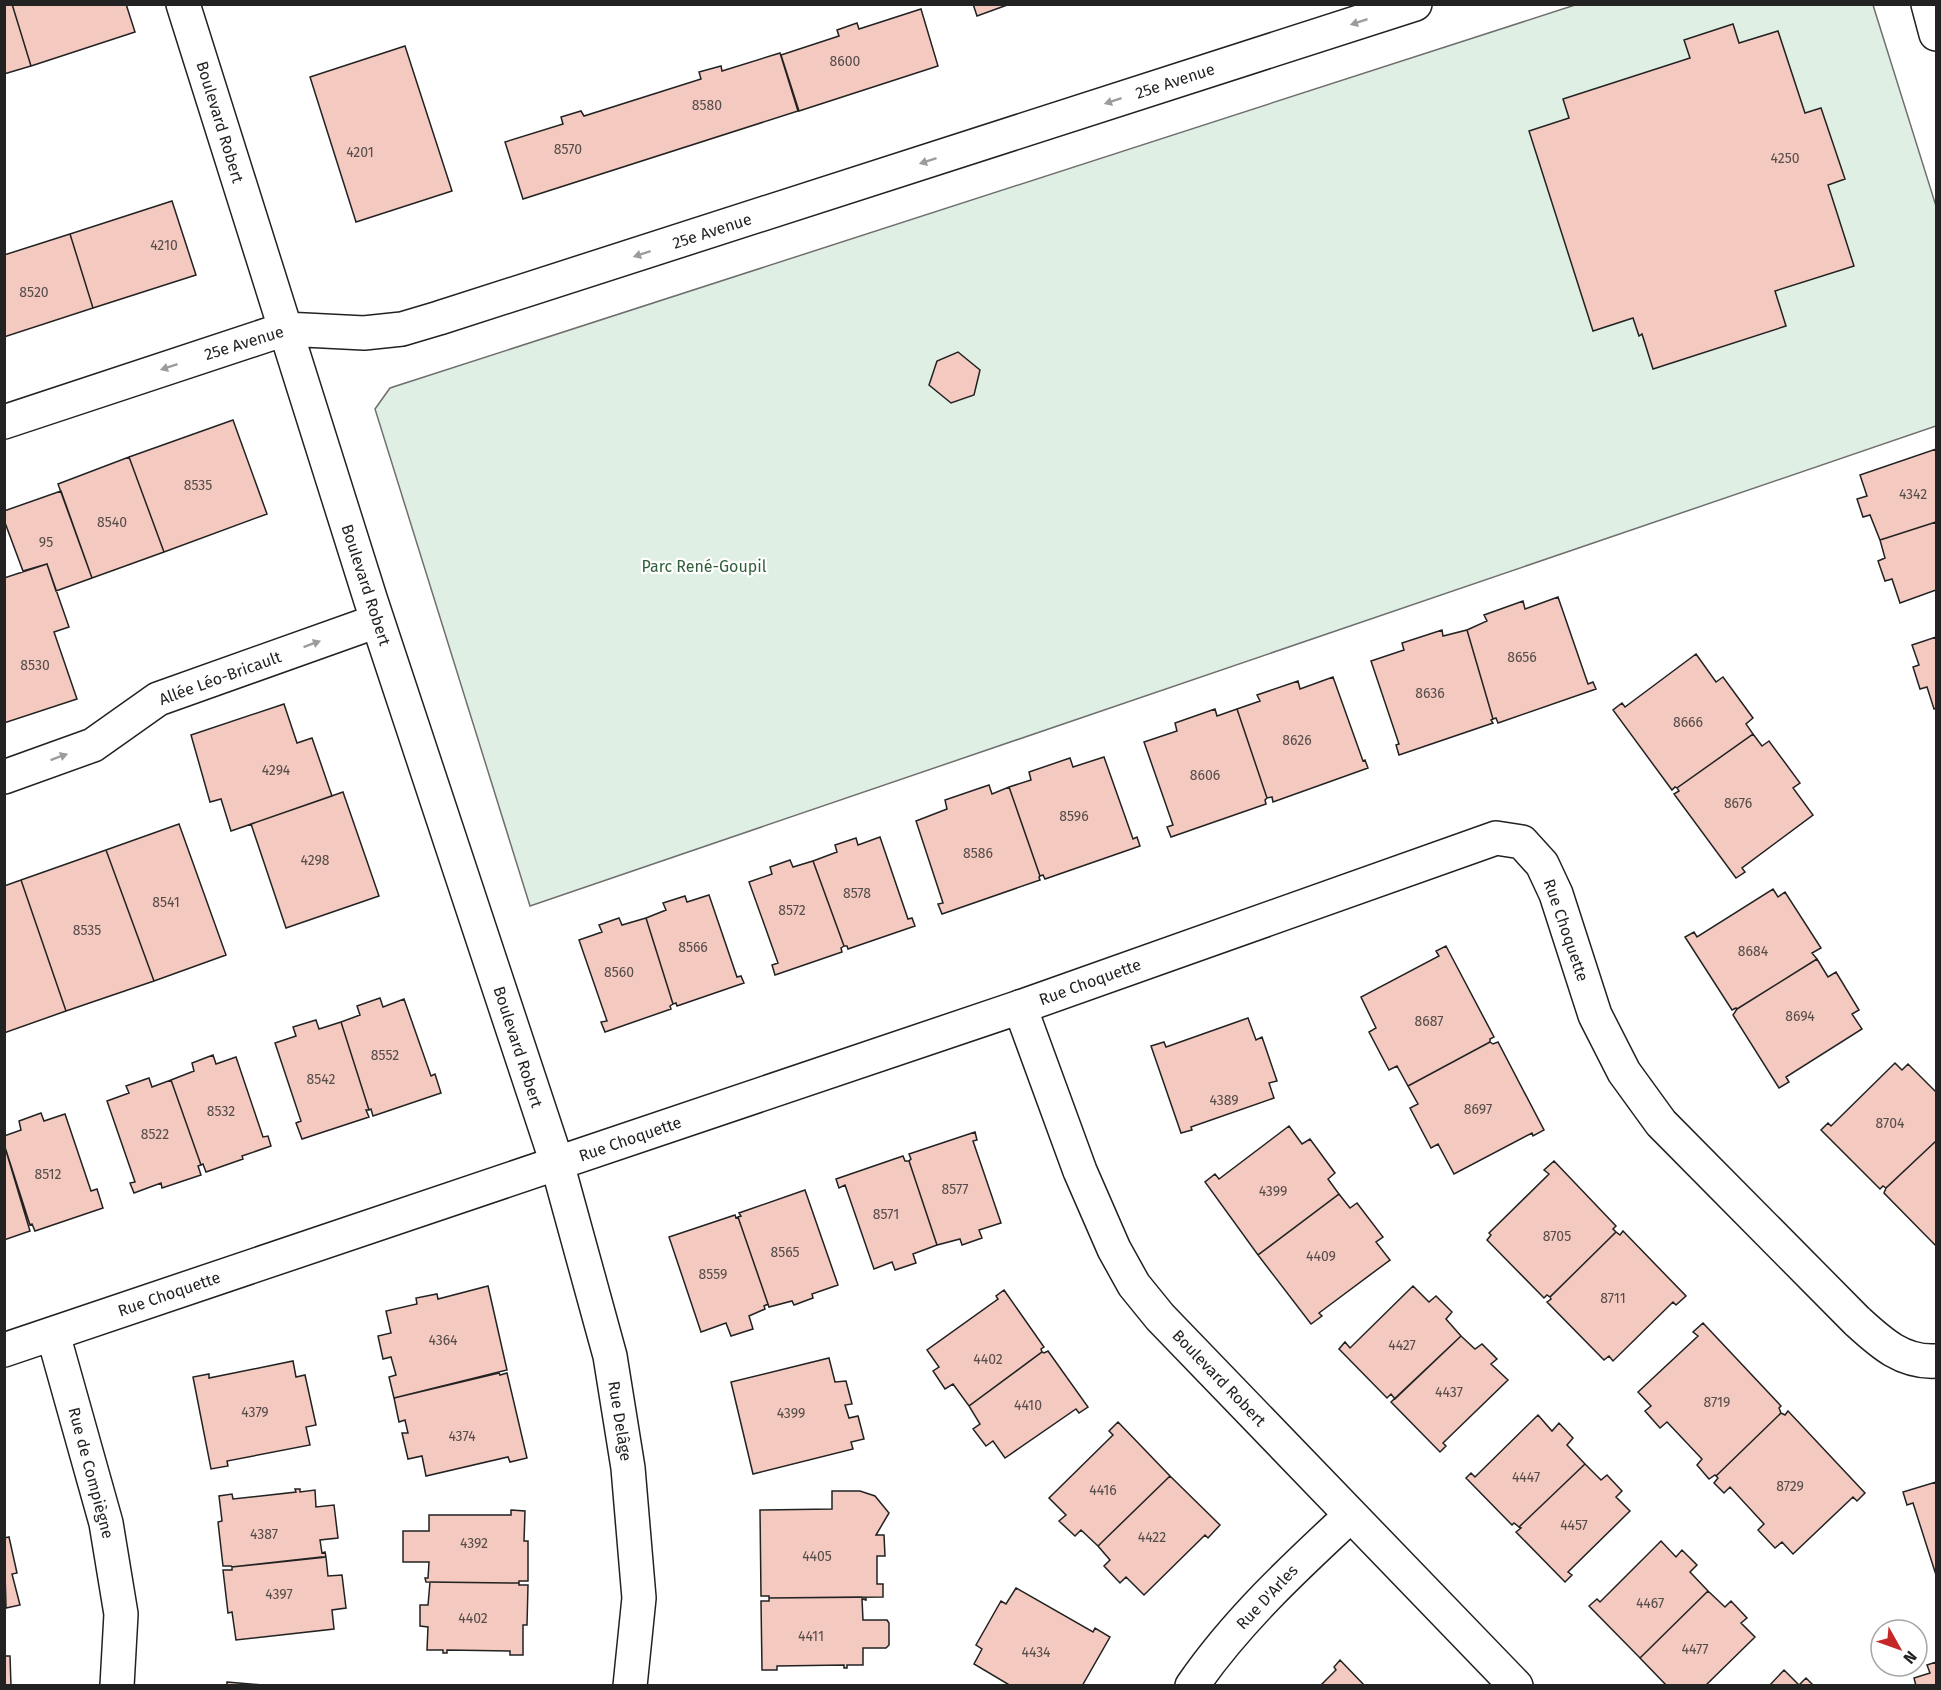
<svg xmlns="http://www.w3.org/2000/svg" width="1941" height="1690" font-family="'Fira Sans',sans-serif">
<rect width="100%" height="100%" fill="#fff"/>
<path fill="#e0efe3" stroke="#6f6f6f" stroke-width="1.5" d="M 1575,5 L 1873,5 L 1936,206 L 1936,426 L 530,906 L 375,409 L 390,388 Z"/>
<path fill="#f3c9c0" stroke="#222" stroke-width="1.5" d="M 4,4 L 12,4 L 31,66 L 4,74 Z
M 12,4 L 126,4 L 135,32 L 31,66 Z
M 973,4 L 1010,4 L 977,16 Z
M 921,9 L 938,66 L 799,111 L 781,55 L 839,36 L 837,30 L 857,23 L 859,29 Z
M 1733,24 L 1739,43 L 1778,31 L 1805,113 L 1821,108 L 1845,179 L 1828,185 L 1854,266 L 1775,291 L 1786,326 L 1653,369 L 1642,334 L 1639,336 L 1633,318 L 1593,331 L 1529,131 L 1569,118 L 1563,99 L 1690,58 L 1684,40 Z
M 405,46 L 452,191 L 356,222 L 310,77 Z
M 780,53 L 798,111 L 523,199 L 505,142 L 563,124 L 561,117 L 581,111 L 584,116 L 701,79 L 699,72 L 721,66 L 722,71 Z
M 172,201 L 196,275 L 93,308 L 70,234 Z
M 70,234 L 93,308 L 4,337 L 4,255 Z
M 958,352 L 980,370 L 974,395 L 951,403 L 929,385 L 937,361 Z
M 233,420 L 267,514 L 164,552 L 129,457 Z
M 1936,449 L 1936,522 L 1880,540 L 1870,515 L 1863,517 L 1857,499 L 1867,496 L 1860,475 Z
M 129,457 L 164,552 L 92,578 L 58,484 Z
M 61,491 L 92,578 L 56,591 L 47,564 L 23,571 L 4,520 L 4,511 Z
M 1936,522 L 1936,590 L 1900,603 L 1892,579 L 1885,581 L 1878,561 L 1885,558 L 1880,540 Z
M 47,564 L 69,627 L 54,632 L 77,699 L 4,723 L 4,578 Z
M 1558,597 L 1588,684 L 1593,682 L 1596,689 L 1498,723 L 1496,718 L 1493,719 L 1467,630 L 1487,621 L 1484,615 L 1523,601 L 1525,609 Z
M 1442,630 L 1443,636 L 1467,630 L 1493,719 L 1491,720 L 1493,723 L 1399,755 L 1396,745 L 1399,744 L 1371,661 L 1404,650 L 1402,643 Z
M 1936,637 L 1936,708 L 1934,709 L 1927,687 L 1920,689 L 1913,667 L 1919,665 L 1912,645 Z
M 1696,654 L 1716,682 L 1723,677 L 1753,718 L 1746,724 L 1753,734 L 1677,788 L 1675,787 L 1672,790 L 1613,710 L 1622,703 L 1625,707 Z
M 1333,677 L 1363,761 L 1365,760 L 1368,768 L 1273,802 L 1272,797 L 1267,798 L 1237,709 L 1260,701 L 1257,695 L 1298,681 L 1300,689 Z
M 284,704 L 297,743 L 312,738 L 332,796 L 231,831 L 221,799 L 210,802 L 191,735 Z
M 1215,709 L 1217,716 L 1237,709 L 1267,798 L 1265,800 L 1266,804 L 1171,837 L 1167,827 L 1173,825 L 1144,742 L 1177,731 L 1175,723 Z
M 1753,734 L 1762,746 L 1769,741 L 1800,783 L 1793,788 L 1813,815 L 1742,868 L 1745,872 L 1736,878 L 1674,794 L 1679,791 L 1677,788 Z
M 1104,757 L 1133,839 L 1137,837 L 1140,846 L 1045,879 L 1043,875 L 1040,876 L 1009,787 L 1031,780 L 1029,772 L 1070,758 L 1073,767 Z
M 989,785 L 992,794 L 1009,787 L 1040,876 L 1039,877 L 1040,880 L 942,914 L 938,904 L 943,903 L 916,821 L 947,809 L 945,800 Z
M 343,792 L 379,896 L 286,928 L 251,824 Z
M 179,824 L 226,955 L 154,981 L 106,850 Z
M 880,837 L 908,919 L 912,918 L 915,926 L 848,949 L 847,946 L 844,946 L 813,861 L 837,852 L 835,845 L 856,838 L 858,845 Z
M 106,850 L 154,981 L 66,1011 L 21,880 Z
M 790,860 L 793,867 L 813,861 L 844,946 L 841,948 L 842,952 L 775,975 L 772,965 L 778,963 L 749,882 L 772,874 L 770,867 Z
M 21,880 L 66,1011 L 4,1033 L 4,886 Z
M 1773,889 L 1778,897 L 1785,892 L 1821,948 L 1812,953 L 1817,959 L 1737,1009 L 1736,1008 L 1732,1010 L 1685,937 L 1694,932 L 1697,937 Z
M 709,895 L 737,977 L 741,976 L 744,983 L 677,1006 L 676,1003 L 673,1004 L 646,918 L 666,910 L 663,903 L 685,896 L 687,902 Z
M 619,918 L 622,925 L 646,918 L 673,1004 L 670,1006 L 671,1009 L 605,1032 L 601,1022 L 607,1021 L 579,940 L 602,932 L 599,925 Z
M 1446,946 L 1494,1037 L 1490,1039 L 1490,1042 L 1408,1086 L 1397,1066 L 1389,1070 L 1369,1032 L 1376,1028 L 1361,997 L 1439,956 L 1436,951 Z
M 1817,959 L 1828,977 L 1836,972 L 1859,1010 L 1852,1014 L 1862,1029 L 1786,1077 L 1789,1082 L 1779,1088 L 1733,1015 L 1737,1009 Z
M 380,998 L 383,1007 L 404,999 L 431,1076 L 435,1074 L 441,1093 L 373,1116 L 371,1109 L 369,1110 L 341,1022 L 360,1015 L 357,1006 Z
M 1248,1018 L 1256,1040 L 1262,1037 L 1277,1081 L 1269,1083 L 1274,1098 L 1191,1127 L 1192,1130 L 1181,1133 L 1151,1046 L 1164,1042 L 1166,1047 Z
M 316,1020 L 319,1029 L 341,1022 L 369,1110 L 366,1110 L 369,1117 L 302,1139 L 296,1123 L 301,1121 L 275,1043 L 296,1036 L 293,1027 Z
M 1490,1042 L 1493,1044 L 1498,1042 L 1544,1130 L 1533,1136 L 1532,1133 L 1454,1174 L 1438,1144 L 1431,1148 L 1410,1108 L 1418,1104 L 1408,1086 Z
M 213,1055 L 216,1064 L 236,1057 L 263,1137 L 268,1136 L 271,1146 L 242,1156 L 243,1159 L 206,1172 L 203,1164 L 201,1165 L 171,1080 L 194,1071 L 192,1063 Z
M 1895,1063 L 1902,1070 L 1908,1064 L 1936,1092 L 1936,1141 L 1886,1188 L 1883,1186 L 1880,1189 L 1821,1130 L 1828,1123 L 1831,1126 Z
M 149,1078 L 152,1087 L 171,1080 L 201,1165 L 198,1166 L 201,1175 L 162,1188 L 161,1183 L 134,1193 L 130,1183 L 135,1182 L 107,1101 L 129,1093 L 126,1086 Z
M 41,1113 L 44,1121 L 65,1114 L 91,1191 L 97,1189 L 103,1208 L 35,1231 L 32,1224 L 30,1225 L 4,1144 L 4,1136 L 21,1130 L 19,1121 Z
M 1289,1126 L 1302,1144 L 1310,1139 L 1335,1173 L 1328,1179 L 1339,1194 L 1258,1255 L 1205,1182 L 1215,1174 L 1219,1179 Z
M 975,1132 L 977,1140 L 973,1141 L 1001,1223 L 979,1230 L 982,1238 L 962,1245 L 960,1239 L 937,1245 L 909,1161 L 911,1159 L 909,1154 Z
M 1936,1141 L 1936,1246 L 1884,1193 L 1886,1188 Z
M 4,1144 L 30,1231 L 4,1240 Z
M 903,1156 L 905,1161 L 909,1161 L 937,1245 L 913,1254 L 916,1263 L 895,1270 L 892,1262 L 874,1269 L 845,1185 L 839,1188 L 836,1179 Z
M 1554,1161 L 1616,1226 L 1613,1229 L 1616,1232 L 1550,1297 L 1547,1295 L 1544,1298 L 1487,1240 L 1491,1235 L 1489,1233 L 1549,1174 L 1544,1170 Z
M 805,1190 L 838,1285 L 812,1294 L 813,1298 L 794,1305 L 792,1301 L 769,1307 L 738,1217 L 741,1216 L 739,1213 Z
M 1339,1194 L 1350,1208 L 1357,1203 L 1383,1237 L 1376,1242 L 1390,1260 L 1319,1313 L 1322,1316 L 1311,1324 L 1258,1255 Z
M 735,1215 L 736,1218 L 738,1217 L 768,1304 L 764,1306 L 765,1309 L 749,1316 L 753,1329 L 731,1336 L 726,1323 L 701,1332 L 669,1237 Z
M 1623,1231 L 1686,1296 L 1676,1305 L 1673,1302 L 1613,1361 L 1609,1356 L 1604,1360 L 1547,1302 L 1551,1299 L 1550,1297 L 1616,1232 L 1620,1235 Z
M 488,1286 L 507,1370 L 394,1398 L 389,1377 L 396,1375 L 391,1357 L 383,1359 L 378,1336 L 391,1333 L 386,1311 L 417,1304 L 416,1298 L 437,1294 L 438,1299 Z
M 1413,1286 L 1429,1302 L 1436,1296 L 1452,1312 L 1446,1319 L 1461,1336 L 1395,1399 L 1391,1394 L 1387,1398 L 1339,1349 L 1345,1342 L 1350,1348 Z
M 1004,1290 L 1044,1347 L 1041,1349 L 1042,1352 L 969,1406 L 953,1384 L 945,1389 L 933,1371 L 939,1367 L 927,1350 L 998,1299 L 996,1296 Z
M 1703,1323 L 1781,1406 L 1779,1408 L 1781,1413 L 1716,1476 L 1715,1475 L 1709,1479 L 1697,1465 L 1702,1459 L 1667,1422 L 1660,1428 L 1645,1411 L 1651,1406 L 1638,1392 L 1698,1336 L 1693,1332 Z
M 1461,1336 L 1475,1349 L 1482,1344 L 1497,1359 L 1491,1364 L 1508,1380 L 1443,1443 L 1446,1446 L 1440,1452 L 1391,1402 Z
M 1048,1351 L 1088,1407 L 1079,1413 L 1076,1409 L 1005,1458 L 993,1441 L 986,1446 L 973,1429 L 980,1424 L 969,1406 L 1042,1352 L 1044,1353 Z
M 829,1358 L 835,1382 L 846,1381 L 852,1404 L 845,1405 L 849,1418 L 858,1416 L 864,1439 L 851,1442 L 853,1449 L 753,1474 L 731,1382 Z
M 293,1361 L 296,1377 L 305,1375 L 316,1425 L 306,1427 L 310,1445 L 227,1461 L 228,1466 L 211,1469 L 193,1377 L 209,1374 L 209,1378 Z
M 499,1373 L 500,1375 L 507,1373 L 527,1458 L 510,1462 L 508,1457 L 426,1476 L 422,1456 L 408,1459 L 402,1433 L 408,1433 L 405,1420 L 399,1422 L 394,1398 Z
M 1788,1411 L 1865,1493 L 1857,1501 L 1853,1497 L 1793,1554 L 1782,1542 L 1775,1548 L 1758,1530 L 1764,1524 L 1730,1487 L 1724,1493 L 1714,1483 L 1718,1478 L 1716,1476 L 1781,1413 L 1785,1415 Z
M 1538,1415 L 1552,1431 L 1559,1423 L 1573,1438 L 1567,1445 L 1585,1464 L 1519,1527 L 1514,1523 L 1512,1525 L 1466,1478 L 1471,1473 L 1475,1477 Z
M 1118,1422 L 1170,1476 L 1098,1546 L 1081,1530 L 1075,1536 L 1059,1521 L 1066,1515 L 1049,1498 L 1113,1435 L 1109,1431 Z
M 1585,1464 L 1601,1480 L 1607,1475 L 1622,1491 L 1616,1497 L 1630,1511 L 1568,1572 L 1572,1575 L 1565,1582 L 1516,1532 L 1521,1528 L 1519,1527 Z
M 1170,1476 L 1220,1525 L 1208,1538 L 1205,1535 L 1144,1595 L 1126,1577 L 1120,1583 L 1104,1566 L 1110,1560 L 1098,1546 Z
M 1936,1482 L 1936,1575 L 1913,1503 L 1907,1505 L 1903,1492 Z
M 295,1489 L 300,1489 L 300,1492 L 315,1490 L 316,1507 L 334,1505 L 338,1538 L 320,1540 L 322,1553 L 325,1552 L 326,1557 L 232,1567 L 231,1566 L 223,1566 L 218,1522 L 222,1521 L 219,1496 L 232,1494 L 233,1499 L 296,1492 Z
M 832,1491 L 860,1491 L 875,1496 L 889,1513 L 876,1535 L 884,1535 L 885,1556 L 877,1556 L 877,1584 L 883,1584 L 883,1597 L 769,1598 L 769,1596 L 761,1596 L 760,1510 L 832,1509 Z
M 511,1510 L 525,1511 L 524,1541 L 528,1541 L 528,1581 L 519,1581 L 519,1583 L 426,1582 L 425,1578 L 428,1578 L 429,1562 L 403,1562 L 403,1531 L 429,1531 L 429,1515 L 511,1515 Z
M 9,1537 L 17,1573 L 12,1574 L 20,1605 L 6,1608 L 4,1538 Z
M 1661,1541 L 1676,1557 L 1682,1550 L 1697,1565 L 1690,1572 L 1708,1591 L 1640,1658 L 1589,1606 L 1597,1599 L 1600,1602 Z
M 321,1557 L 326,1557 L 328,1576 L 342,1575 L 346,1608 L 332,1610 L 334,1629 L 236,1640 L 232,1612 L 228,1613 L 223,1570 L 232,1570 L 232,1567 Z
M 430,1582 L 519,1583 L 519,1585 L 528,1585 L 527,1625 L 523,1625 L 523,1655 L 510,1655 L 510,1651 L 447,1650 L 447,1653 L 443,1653 L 443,1650 L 427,1650 L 428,1627 L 420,1626 L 420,1605 L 428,1605 Z
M 1016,1588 L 1093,1632 L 1095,1628 L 1110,1637 L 1082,1686 L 1011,1686 L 974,1664 L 982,1649 L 976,1645 L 1001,1601 L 1006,1604 Z
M 1708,1591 L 1725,1607 L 1731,1601 L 1747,1618 L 1741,1623 L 1755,1637 L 1705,1686 L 1667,1686 L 1640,1658 Z
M 861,1597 L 866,1598 L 866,1600 L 862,1599 L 863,1620 L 887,1620 L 889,1623 L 889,1645 L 886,1648 L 863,1648 L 863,1665 L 847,1665 L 847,1668 L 844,1668 L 844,1665 L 777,1666 L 777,1670 L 762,1670 L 761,1601 L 769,1601 L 769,1598 Z
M 4,1656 L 10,1656 L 11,1686 L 4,1686 Z
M 1340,1660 L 1365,1686 L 1320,1686 L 1336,1670 L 1334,1667 Z
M 1936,1662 L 1936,1686 L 1916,1686 L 1914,1678 L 1930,1673 L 1927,1665 Z
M 1784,1670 L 1799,1685 L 1806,1678 L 1814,1686 L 1769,1686 Z
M 227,1682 L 274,1686 L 227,1686 Z"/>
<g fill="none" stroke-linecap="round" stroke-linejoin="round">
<defs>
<path id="street" d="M 183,4 L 371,601 L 557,1163 L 610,1356 L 628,1468 L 639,1598 L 630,1686
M 1928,4 L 1936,34
M 4,422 L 285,329 L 364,333 L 402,329 L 439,318 L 1415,4
M 4,777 L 93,745 L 158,699 L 377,621
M 53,1334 L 106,1523 L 121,1614 L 117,1686
M 4,1350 L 1020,1007 L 1496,838 L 1522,842 L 1542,864 L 1556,894 L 1595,1015 L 1624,1072 L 1661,1123 L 1857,1321 C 1880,1342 1902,1363 1936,1361
M 1192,1686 C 1236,1622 1294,1568 1350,1516"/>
<path id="secondary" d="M 1020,1007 L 1080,1171 L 1114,1249 L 1134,1285 L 1160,1317 L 1516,1686"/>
</defs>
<use href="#street" stroke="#222" stroke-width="36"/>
<use href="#secondary" stroke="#222" stroke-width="36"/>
<use href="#street" stroke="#fff" stroke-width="33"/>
<use href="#secondary" stroke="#fff" stroke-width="33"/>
</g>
<defs><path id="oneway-solid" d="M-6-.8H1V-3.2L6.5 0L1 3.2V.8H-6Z" transform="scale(1.5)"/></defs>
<g fill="#9c9c9c">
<use href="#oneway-solid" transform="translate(1359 22) rotate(162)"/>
<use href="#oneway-solid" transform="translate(1113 101) rotate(162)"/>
<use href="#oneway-solid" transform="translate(928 161) rotate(162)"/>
<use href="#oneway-solid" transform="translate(642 254) rotate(162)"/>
<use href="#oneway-solid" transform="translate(169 367) rotate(162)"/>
<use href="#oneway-solid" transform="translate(312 644) rotate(-20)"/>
<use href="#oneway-solid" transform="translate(59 757) rotate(-20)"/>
</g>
<g text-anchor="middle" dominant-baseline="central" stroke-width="4.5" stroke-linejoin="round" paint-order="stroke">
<g font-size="14" fill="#564c4a">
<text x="845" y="61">8600</text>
<text x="707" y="105">8580</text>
<text x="568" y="149">8570</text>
<text x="360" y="152">4201</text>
<text x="1785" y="158">4250</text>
<text x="164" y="245">4210</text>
<text x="34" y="292">8520</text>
<text x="198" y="485">8535</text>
<text x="1913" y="494">4342</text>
<text x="112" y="522">8540</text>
<text x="46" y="542">95</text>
<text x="1522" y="657">8656</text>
<text x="35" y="665">8530</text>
<text x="1430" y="693">8636</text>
<text x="1688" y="722">8666</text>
<text x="1297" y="740">8626</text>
<text x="276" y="770">4294</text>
<text x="1205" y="775">8606</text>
<text x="1738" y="803">8676</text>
<text x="1074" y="816">8596</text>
<text x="978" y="853">8586</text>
<text x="315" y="860">4298</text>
<text x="857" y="893">8578</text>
<text x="166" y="902">8541</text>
<text x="792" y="910">8572</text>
<text x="87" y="930">8535</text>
<text x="693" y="947">8566</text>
<text x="1753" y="951">8684</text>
<text x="619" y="972">8560</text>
<text x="1800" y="1016">8694</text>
<text x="1429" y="1021">8687</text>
<text x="385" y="1055">8552</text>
<text x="321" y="1079">8542</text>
<text x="1224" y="1100">4389</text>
<text x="1478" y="1109">8697</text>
<text x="221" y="1111">8532</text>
<text x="1890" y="1123">8704</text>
<text x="155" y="1134">8522</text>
<text x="48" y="1174">8512</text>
<text x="955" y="1189">8577</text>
<text x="1273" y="1191">4399</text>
<text x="886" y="1214">8571</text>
<text x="1557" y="1236">8705</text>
<text x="785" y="1252">8565</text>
<text x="1321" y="1256">4409</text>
<text x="713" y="1274">8559</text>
<text x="1613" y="1298">8711</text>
<text x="443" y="1340">4364</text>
<text x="1402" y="1345">4427</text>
<text x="988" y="1359">4402</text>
<text x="1449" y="1392">4437</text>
<text x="1717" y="1402">8719</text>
<text x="1028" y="1405">4410</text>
<text x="255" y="1412">4379</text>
<text x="791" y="1413">4399</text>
<text x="462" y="1436">4374</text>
<text x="1526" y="1477">4447</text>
<text x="1790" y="1486">8729</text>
<text x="1103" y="1490">4416</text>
<text x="1574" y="1525">4457</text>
<text x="264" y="1534">4387</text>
<text x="1152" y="1537">4422</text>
<text x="474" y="1543">4392</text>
<text x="817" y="1556">4405</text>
<text x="279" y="1594">4397</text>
<text x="1650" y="1603">4467</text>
<text x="473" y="1618">4402</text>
<text x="811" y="1636">4411</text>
<text x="1695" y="1649">4477</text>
<text x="1036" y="1652">4434</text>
</g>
<g font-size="16" fill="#222" stroke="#fff">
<text transform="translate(1175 81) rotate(-18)">25e Avenue</text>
<text transform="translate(220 122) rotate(73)">Boulevard Robert</text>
<text transform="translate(712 231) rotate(-18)">25e Avenue</text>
<text transform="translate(244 343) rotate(-17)">25e Avenue</text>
<text transform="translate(366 585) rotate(72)">Boulevard Robert</text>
<text transform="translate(220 678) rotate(-20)">Allée Léo-Bricault</text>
<text transform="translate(1566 930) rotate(71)">Rue Choquette</text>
<text transform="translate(1090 982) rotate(-20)">Rue Choquette</text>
<text transform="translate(518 1047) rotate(72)">Boulevard Robert</text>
<text transform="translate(630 1139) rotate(-19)">Rue Choquette</text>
<text transform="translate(169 1294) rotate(-19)">Rue Choquette</text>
<text transform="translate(1219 1378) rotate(46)">Boulevard Robert</text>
<text transform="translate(620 1421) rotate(81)">Rue Delâge</text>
<text transform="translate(91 1473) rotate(75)">Rue de Compiègne</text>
<text transform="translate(1267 1597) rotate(-47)">Rue D'Arles</text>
</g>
<g font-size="16" fill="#2f5e38" stroke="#fff">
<text x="704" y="566">Parc René-Goupil</text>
</g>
</g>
<rect width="1941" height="1690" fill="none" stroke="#222222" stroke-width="12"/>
<g transform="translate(1899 1648) rotate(130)"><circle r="28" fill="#ffffff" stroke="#a7a7a7" stroke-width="1.5"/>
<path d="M0-4.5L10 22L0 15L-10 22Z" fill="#c62828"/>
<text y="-9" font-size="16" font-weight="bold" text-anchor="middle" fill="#222222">N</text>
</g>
</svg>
